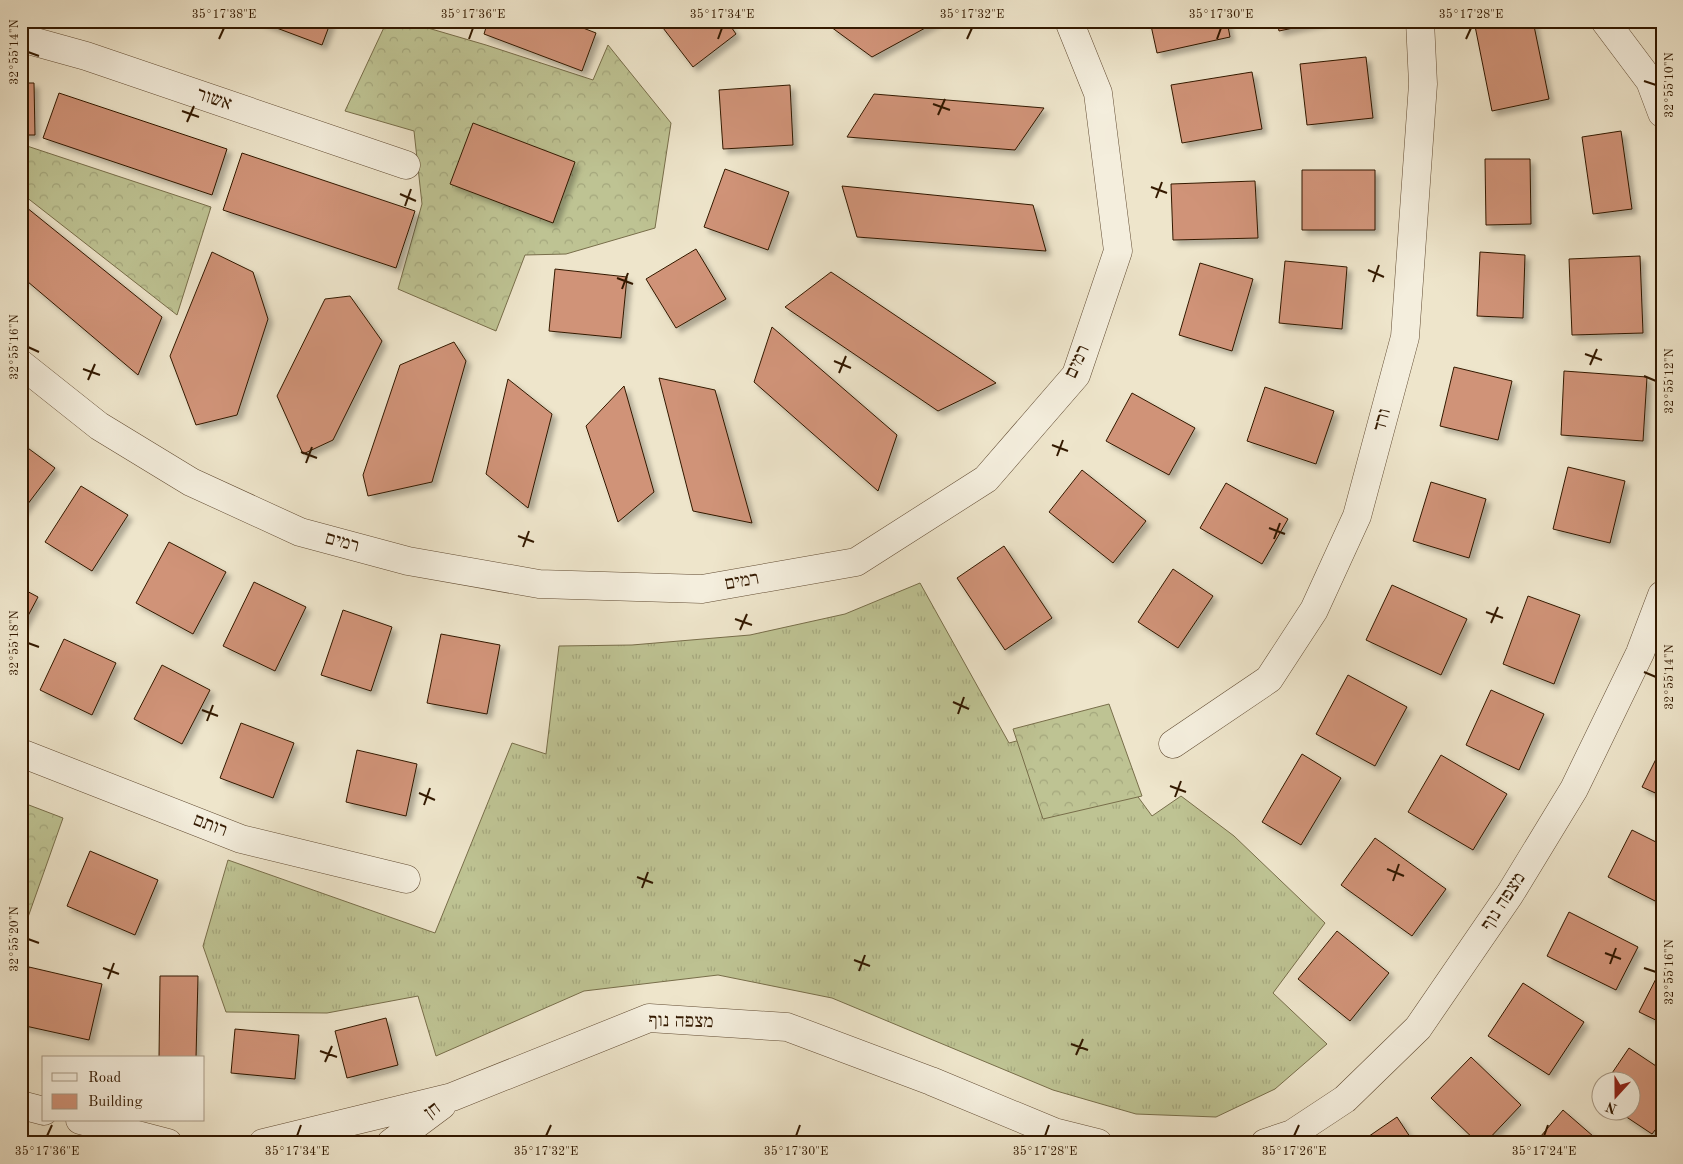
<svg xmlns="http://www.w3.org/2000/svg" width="1683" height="1164" font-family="'Old Standard TT','Frank Ruhl Libre',serif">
<defs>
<pattern id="grass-tufts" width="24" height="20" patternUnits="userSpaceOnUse" patternTransform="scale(1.25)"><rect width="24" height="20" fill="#bec393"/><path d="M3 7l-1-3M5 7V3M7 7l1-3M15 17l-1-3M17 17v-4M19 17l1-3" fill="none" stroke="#a4a77d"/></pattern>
<pattern id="forest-crowns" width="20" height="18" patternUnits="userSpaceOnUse" patternTransform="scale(1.25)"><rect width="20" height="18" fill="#bec393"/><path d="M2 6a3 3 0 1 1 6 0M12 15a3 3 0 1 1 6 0" fill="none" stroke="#a4a77d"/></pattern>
<filter id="shadow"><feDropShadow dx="4.5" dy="4.5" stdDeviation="2.5" flood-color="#0004"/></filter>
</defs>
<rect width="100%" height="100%" fill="#eee5cb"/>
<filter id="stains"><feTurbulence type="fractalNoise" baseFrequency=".004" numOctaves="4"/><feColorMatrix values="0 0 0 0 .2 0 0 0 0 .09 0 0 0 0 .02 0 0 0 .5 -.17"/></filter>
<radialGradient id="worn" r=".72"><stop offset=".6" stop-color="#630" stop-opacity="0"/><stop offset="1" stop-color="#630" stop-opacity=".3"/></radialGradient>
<path fill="url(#grass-tufts)" stroke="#786e4a" d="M 920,583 L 1009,743 L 1084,723 L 1152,816 L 1181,796 L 1234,836 L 1325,923 L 1273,993 L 1327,1044 L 1275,1089 L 1216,1117 L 1136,1114 L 1053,1090 L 832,998 L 718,975 L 584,991 L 436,1056 L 418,996 L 327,1013 L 226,1012 L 203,946 L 228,860 L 435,933 L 512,743 L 546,754 L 559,646 L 632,645 L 750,635 L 845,614 Z"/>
<path fill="url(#forest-crowns)" stroke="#786e4a" d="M 387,21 L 404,21 L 486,45 L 593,80 L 608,45 L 671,123 L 655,228 L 566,254 L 525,255 L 496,331 L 398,289 L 422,204 L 414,131 L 345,111 Z
M 21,144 L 211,207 L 177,315 L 21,193 Z
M 1109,704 L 1142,796 L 1043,819 L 1013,729 Z
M 21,802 L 63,818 L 21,937 Z"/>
<path fill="#d09378" stroke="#331900" filter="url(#shadow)" d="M 258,21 L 331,21 L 322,45 Z
M 488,21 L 565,21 L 596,33 L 582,71 L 484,34 Z
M 664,21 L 727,21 L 736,34 L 693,67 L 660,24 Z
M 841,21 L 938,21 L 872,57 L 831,27 Z
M 1150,21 L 1227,21 L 1230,37 L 1157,53 Z
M 1277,21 L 1326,21 L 1279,31 Z
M 1474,21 L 1533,21 L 1549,99 L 1492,111 Z
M 1366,57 L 1373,118 L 1307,125 L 1300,64 Z
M 1252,72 L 1262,129 L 1182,143 L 1171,85 Z
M 21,83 L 34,83 L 35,135 L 21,135 Z
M 790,85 L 793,145 L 723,149 L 719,90 Z
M 59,93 L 227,149 L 212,195 L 43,138 Z
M 874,94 L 1044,108 L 1015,150 L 847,137 Z
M 473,123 L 575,162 L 553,223 L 450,184 Z
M 1621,131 L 1632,209 L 1593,214 L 1582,137 Z
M 242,153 L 415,211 L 396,268 L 223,210 Z
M 1485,159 L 1530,159 L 1531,224 L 1486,225 Z
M 725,169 L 789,192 L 768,250 L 704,227 Z
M 1302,170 L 1375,170 L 1375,230 L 1302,230 Z
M 1255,181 L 1258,238 L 1173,240 L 1171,184 Z
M 842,186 L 1033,205 L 1046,251 L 857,237 Z
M 21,203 L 162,317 L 138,375 L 21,276 Z
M 696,249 L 726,299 L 676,328 L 646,279 Z
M 212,252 L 253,272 L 268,319 L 237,415 L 196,425 L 170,356 Z
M 1480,252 L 1525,255 L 1523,318 L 1477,316 Z
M 1640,256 L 1643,333 L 1572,335 L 1569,259 Z
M 1285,261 L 1347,267 L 1342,329 L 1279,323 Z
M 1200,263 L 1253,279 L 1232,351 L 1179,335 Z
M 555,269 L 627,277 L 621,338 L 549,331 Z
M 831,272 L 996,383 L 938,411 L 785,307 Z
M 350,296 L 382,341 L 333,440 L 303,454 L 277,396 L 325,299 Z
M 772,327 L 897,435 L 878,491 L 754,382 Z
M 454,342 L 466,361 L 432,482 L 368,496 L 363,475 L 400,365 Z
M 1454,367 L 1512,381 L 1498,440 L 1440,426 Z
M 1564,371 L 1647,377 L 1643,441 L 1561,435 Z
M 659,378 L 715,390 L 752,523 L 693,511 Z
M 508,379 L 552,414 L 528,508 L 486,474 Z
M 624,386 L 654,492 L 618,522 L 586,426 Z
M 1265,387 L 1334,411 L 1316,464 L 1247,441 Z
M 1132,393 L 1195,428 L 1169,475 L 1106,441 Z
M 21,443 L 55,468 L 21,513 Z
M 1568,467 L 1625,481 L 1610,543 L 1553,529 Z
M 1082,470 L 1146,521 L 1113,563 L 1049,512 Z
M 1431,482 L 1486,499 L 1469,558 L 1413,541 Z
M 1226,483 L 1288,519 L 1262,564 L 1200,528 Z
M 81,486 L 128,515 L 92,571 L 45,542 Z
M 169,542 L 226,572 L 193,634 L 136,603 Z
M 1004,546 L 1052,618 L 1005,650 L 957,578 Z
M 1173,569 L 1213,596 L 1178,648 L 1138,622 Z
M 254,582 L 306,607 L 275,671 L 223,646 Z
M 1392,585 L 1467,619 L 1441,675 L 1366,640 Z
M 21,588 L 38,597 L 21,629 Z
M 1528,596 L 1580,615 L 1554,684 L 1503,664 Z
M 343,610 L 392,627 L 371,691 L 321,675 Z
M 441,634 L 500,645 L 487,714 L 427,703 Z
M 64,639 L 116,663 L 92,715 L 40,690 Z
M 162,665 L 210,690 L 182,744 L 134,719 Z
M 1348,675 L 1407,707 L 1375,766 L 1316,734 Z
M 1491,690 L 1544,714 L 1519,770 L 1466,745 Z
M 241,723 L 294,743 L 273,798 L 220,778 Z
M 1662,747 L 1662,796 L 1642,787 Z
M 357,750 L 417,764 L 406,816 L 346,802 Z
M 1302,754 L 1341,778 L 1301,845 L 1262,822 Z
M 1441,755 L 1507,794 L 1473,850 L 1408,812 Z
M 1632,830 L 1662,845 L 1661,904 L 1608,877 Z
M 1375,838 L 1446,889 L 1412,936 L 1341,885 Z
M 90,851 L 158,880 L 135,935 L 67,906 Z
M 1569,912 L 1638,947 L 1616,990 L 1547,956 Z
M 1337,931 L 1389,973 L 1350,1021 L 1298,979 Z
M 29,967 L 102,984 L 89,1040 L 21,1025 L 21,1001 Z
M 1662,967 L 1662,1023 L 1639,1012 Z
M 160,976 L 198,976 L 196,1058 L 159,1058 Z
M 1523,983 L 1584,1022 L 1549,1075 L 1488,1036 Z
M 386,1018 L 398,1065 L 347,1078 L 335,1031 Z
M 235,1029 L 299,1035 L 295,1079 L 231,1073 Z
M 1629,1048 L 1662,1070 L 1662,1121 L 1652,1134 L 1619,1112 L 1630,1112 L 1630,1082 L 1606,1082 Z
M 1471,1057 L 1521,1105 L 1485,1143 L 1478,1143 L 1431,1098 Z
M 1563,1110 L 1601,1143 L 1535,1143 Z
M 1397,1117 L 1414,1143 L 1359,1143 Z"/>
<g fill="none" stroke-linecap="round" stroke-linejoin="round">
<defs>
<path id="minor" d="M 1605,21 L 1650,81 L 1662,113
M 21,38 L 86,56 L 406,165
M 21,364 L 99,426 L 191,482 L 300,532 L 408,561 L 539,584 L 702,589 L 856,562 L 986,479 L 1076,375 L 1118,251 L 1098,93 L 1069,21
M 1173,744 L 1269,679 L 1314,610 L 1357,516 L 1405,337 L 1423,84 L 1420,21
M 21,753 L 241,839 L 406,879
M 21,1105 L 44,1111
M 80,1120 L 168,1143
M 263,1143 L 452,1097 L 649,1018 L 787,1027 L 931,1081 L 1054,1132 L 1098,1143
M 391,1143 L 442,1105
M 1265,1143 L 1292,1134 L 1345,1099 L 1418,1028 L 1510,894 L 1574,789 L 1640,653 L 1662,595"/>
</defs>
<use href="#minor" stroke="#624c33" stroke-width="29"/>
<use href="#minor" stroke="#f4eedd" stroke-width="28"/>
</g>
<path fill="none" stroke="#331900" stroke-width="2" d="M 219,39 L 224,28M 469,39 L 473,28M 718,39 L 722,28M 967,39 L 972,28M 1217,39 L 1221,28M 1466,39 L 1471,28M 28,52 L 39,56M 1644,81 L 1656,85M 933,104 L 950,110M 182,111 L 199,117M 938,115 L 945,99M 187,122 L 194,106M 1151,187 L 1167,193M 400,194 L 416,201M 1156,198 L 1162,182M 405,206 L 411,189M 1368,270 L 1384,277M 617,278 L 633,284M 1373,282 L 1379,265M 622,289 L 628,273M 28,347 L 39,352M 1585,354 L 1602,360M 834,361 L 851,368M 1590,365 L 1597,349M 83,369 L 100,375M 839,373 L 846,356M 1644,376 L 1656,381M 88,380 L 95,364M 1052,445 L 1068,451M 301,452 L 317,458M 1057,456 L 1063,440M 306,463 L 312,447M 1269,528 L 1285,534M 518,536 L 534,542M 1274,539 L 1280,523M 523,547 L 529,531M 1486,612 L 1503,618M 735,619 L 752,625M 1491,623 L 1498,607M 740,630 L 747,614M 28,643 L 39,647M 1644,672 L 1656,677M 953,702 L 969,709M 202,710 L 218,716M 958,714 L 964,697M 207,721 L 213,705M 1170,786 L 1186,792M 419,793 L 435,800M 1175,797 L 1181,781M 424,805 L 430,788M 1387,869 L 1404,876M 637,877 L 653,883M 1393,881 L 1399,864M 642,888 L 648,872M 28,939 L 39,943M 1605,953 L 1621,959M 854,960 L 870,966M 1610,964 L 1616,948M 103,968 L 119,974M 1644,968 L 1656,972M 859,971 L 865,955M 108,979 L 114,963M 1071,1044 L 1088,1050M 320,1051 L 337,1057M 1076,1055 L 1083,1039M 325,1062 L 332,1046M 47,1136 L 52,1125M 297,1136 L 301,1125M 546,1136 L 551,1125M 796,1136 L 800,1125M 1045,1136 L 1049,1125M 1294,1136 L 1299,1125M 1544,1136 L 1548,1125"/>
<g text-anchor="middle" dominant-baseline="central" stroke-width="4.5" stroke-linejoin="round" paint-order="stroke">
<g font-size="19" fill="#331900" stroke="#f4eedd">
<text transform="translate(214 100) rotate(19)">אשור</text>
<text transform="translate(1078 362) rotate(-65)">רמים</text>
<text transform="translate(1383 420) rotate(-75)">ורד</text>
<text transform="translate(342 543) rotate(15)">רמים</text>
<text transform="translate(742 582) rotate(-10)">רמים</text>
<text transform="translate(210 826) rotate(21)">רותם</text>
<text transform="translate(1504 902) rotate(-57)">מצפה נוף</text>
<text transform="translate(681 1022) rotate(1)">מצפה נוף</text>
<text transform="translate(433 1111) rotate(-37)">חן</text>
</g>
</g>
<rect width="1683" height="1164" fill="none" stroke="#eee5cb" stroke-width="55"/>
<rect x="42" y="1056" width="162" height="65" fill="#f4eedd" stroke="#a79985"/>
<rect x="52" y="1073" width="25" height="8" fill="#f4eedd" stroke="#a79985"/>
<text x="88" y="1082" font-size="15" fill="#331900">Road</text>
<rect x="52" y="1094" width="25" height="15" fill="#d09378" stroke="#a79985"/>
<text x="88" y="1106" font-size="15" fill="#331900">Building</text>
<g transform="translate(1616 1096) rotate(201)"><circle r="24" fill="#f4eedd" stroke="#a79985"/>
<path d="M0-4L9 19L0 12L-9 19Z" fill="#8f2418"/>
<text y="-8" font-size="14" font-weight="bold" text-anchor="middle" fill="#331900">N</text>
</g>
<rect x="28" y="28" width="1628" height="1108" fill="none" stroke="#331900" stroke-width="2"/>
<g font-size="12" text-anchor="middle" fill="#331900">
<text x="224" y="18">35°17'38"E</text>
<text x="473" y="18">35°17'36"E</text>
<text x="722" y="18">35°17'34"E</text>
<text x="972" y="18">35°17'32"E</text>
<text x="1221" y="18">35°17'30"E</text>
<text x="1471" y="18">35°17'28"E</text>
<text transform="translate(14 52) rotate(-90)" y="4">32°55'14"N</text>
<text transform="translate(1669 85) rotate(-90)" y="4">32°55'10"N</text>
<text transform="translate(14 347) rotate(-90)" y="4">32°55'16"N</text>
<text transform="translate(1669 381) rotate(-90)" y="4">32°55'12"N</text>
<text transform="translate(14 643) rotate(-90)" y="4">32°55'18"N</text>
<text transform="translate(1669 677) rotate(-90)" y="4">32°55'14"N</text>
<text transform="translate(14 939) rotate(-90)" y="4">32°55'20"N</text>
<text transform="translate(1669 972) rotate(-90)" y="4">32°55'16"N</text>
<text x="47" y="1155">35°17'36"E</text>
<text x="297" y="1155">35°17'34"E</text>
<text x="546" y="1155">35°17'32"E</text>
<text x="796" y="1155">35°17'30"E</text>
<text x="1045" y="1155">35°17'28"E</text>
<text x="1294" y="1155">35°17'26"E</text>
<text x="1544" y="1155">35°17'24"E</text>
</g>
<rect width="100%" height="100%" filter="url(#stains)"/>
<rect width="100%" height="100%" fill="url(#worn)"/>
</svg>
